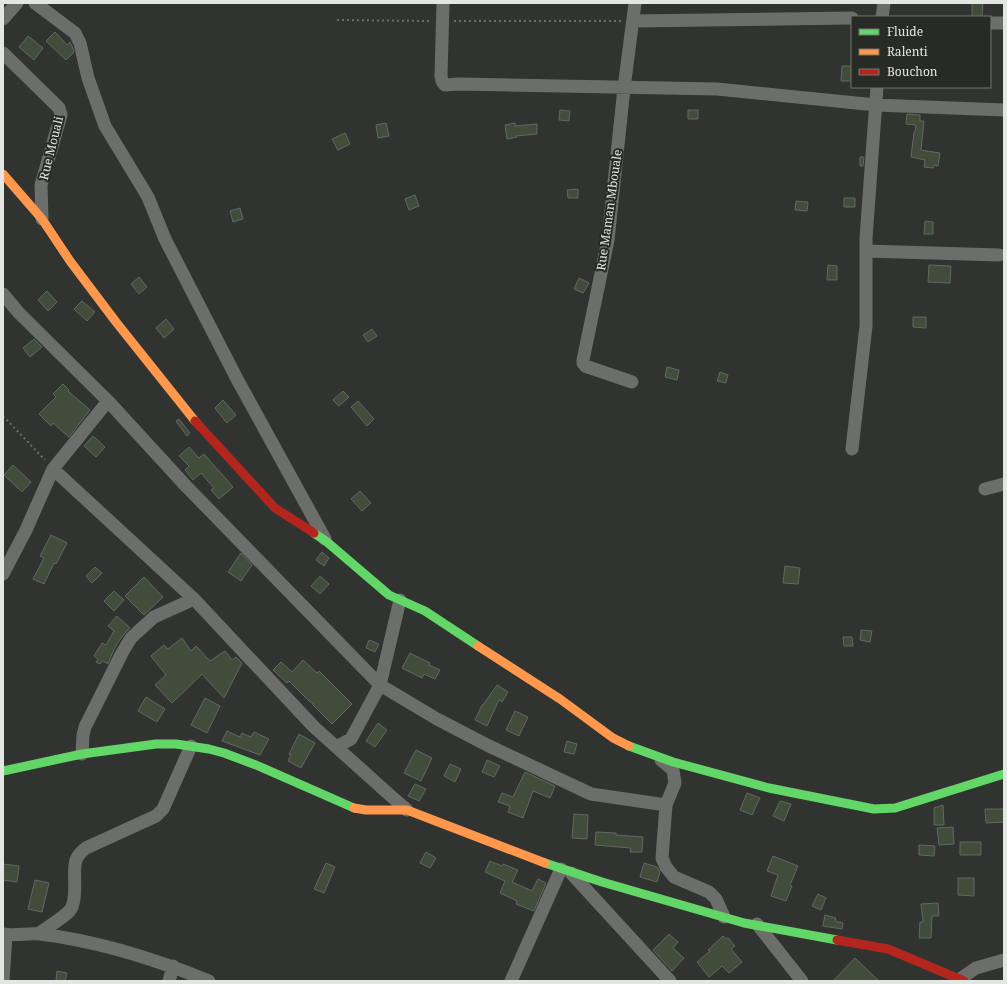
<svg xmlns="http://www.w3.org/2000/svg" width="1007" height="984" font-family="'Noto Serif',serif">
<rect width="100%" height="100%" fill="#313330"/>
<path fill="#424c3b" stroke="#646663" d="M 972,3 L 983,3 L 982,17 L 972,17 Z
M 55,32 L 67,45 L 70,42 L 72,46 L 74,52 L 66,60 L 46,41 Z
M 28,36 L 43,48 L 34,60 L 19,47 Z
M 842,66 L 852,66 L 852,81 L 841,81 Z
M 560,110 L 570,111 L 569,121 L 559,120 Z
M 688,110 L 698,110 L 698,119 L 688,119 Z
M 907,114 L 920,115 L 920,121 L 924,121 L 921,150 L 940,153 L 938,166 L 934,165 L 933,168 L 924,167 L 925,160 L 911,157 L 914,132 L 915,132 L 916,125 L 906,124 Z
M 386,123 L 389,136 L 378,138 L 376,125 Z
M 515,123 L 515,126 L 537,124 L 537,134 L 516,136 L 517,137 L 507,139 L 505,125 Z
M 345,133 L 350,144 L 338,150 L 332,139 Z
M 860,157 L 864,157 L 863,166 L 860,166 Z
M 578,189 L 578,198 L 568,198 L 567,190 Z
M 415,195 L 419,206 L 409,210 L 405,199 Z
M 844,198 L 855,198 L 855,207 L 844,207 Z
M 796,201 L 808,202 L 807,211 L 795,210 Z
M 240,208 L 243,219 L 233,222 L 230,211 Z
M 925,221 L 933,222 L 933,234 L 924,234 Z
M 828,265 L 837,266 L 837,280 L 827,280 Z
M 929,265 L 951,266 L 950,283 L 928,282 Z
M 139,277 L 147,287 L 139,294 L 131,284 Z
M 579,278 L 589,283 L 583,293 L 574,289 Z
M 47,291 L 57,302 L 48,311 L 38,300 Z
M 82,301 L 95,312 L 87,321 L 74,309 Z
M 913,317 L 926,317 L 926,328 L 913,327 Z
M 166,319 L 174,329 L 164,338 L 156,328 Z
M 372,329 L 377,336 L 368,342 L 363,335 Z
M 34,339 L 42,347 L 30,357 L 23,348 Z
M 667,367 L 679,370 L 677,380 L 665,377 Z
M 720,372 L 728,375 L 726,383 L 717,381 Z
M 63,384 L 69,390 L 68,391 L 90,410 L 69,437 L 53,423 L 51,426 L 39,414 L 56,397 L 53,394 Z
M 343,391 L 349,397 L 339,406 L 333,400 Z
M 223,400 L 236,415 L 227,423 L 215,408 Z
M 358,401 L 374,419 L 367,426 L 351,407 Z
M 179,419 L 190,433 L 187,436 L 176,421 Z
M 93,436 L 105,447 L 96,457 L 84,446 Z
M 189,447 L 199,458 L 204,454 L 233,487 L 219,499 L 211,490 L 214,488 L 201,473 L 193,480 L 185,470 L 189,466 L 179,456 Z
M 13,465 L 31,482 L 22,492 L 4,475 Z
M 360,491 L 371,503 L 362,511 L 351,499 Z
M 51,535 L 67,543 L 56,564 L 54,563 L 44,584 L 33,579 L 44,558 L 40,556 Z
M 322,552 L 329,558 L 324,566 L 316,560 Z
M 241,553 L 252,565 L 241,581 L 228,572 Z
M 785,566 L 800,568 L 798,584 L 783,583 Z
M 95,567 L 102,573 L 92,583 L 86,576 Z
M 320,576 L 329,584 L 320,594 L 311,586 Z
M 144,577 L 163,597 L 144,615 L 125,596 Z
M 114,591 L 124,600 L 114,611 L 104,601 Z
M 117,616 L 130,628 L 124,634 L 115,647 L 108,664 L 103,661 L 100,664 L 96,662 L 98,659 L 94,656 L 102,643 L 106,645 L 114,631 L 108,626 Z
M 861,630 L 872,631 L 870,642 L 860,640 Z
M 843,637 L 852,637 L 853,646 L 844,646 Z
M 182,638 L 191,651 L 196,646 L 210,661 L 225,651 L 232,660 L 236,657 L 242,663 L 224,698 L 202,674 L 172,703 L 155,685 L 166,675 L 151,656 L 164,645 L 168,649 Z
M 369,640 L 379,644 L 375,652 L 366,648 Z
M 410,653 L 430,663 L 429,665 L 440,670 L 435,679 L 424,674 L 422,678 L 402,668 Z
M 303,660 L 317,673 L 319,671 L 352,704 L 332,724 L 313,705 L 313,704 L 308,700 L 289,681 L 287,683 L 273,670 L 281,662 L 292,672 Z
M 497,685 L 508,692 L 502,702 L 499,700 L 487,726 L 475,720 L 482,705 L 483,705 Z
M 146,697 L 165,709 L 157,722 L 138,711 Z
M 205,698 L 220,706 L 207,733 L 191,725 Z
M 515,711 L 528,717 L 519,736 L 506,730 Z
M 378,723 L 387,730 L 375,747 L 366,741 Z
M 227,731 L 240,737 L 242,733 L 251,737 L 254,732 L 269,739 L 260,755 L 222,741 Z
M 299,734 L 315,743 L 301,768 L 288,761 L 291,755 L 289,754 Z
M 567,741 L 577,744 L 574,754 L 564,752 Z
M 416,750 L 432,758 L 421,781 L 404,773 Z
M 487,760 L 500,766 L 494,777 L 482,772 Z
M 450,764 L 461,769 L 455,782 L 444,776 Z
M 525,772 L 555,786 L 550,798 L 533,791 L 523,818 L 508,812 L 510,806 L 498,802 L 502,793 L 513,797 Z
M 415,784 L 426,789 L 419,801 L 408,796 Z
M 747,793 L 760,798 L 752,815 L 740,810 Z
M 780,801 L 791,804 L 784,821 L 773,816 Z
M 943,805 L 944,825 L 934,825 L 934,808 Z
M 985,809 L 1004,809 L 1004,822 L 986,823 Z
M 574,814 L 588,815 L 587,839 L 572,838 Z
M 953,827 L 954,844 L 939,845 L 937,828 Z
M 596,832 L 616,833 L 616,835 L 643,837 L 642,852 L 630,852 L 631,848 L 595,845 Z
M 960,842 L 981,842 L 981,855 L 960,855 Z
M 919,845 L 935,846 L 934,856 L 919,855 Z
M 426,852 L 436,858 L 430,868 L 420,863 Z
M 773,856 L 798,866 L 790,885 L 792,886 L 786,901 L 771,896 L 778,875 L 767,871 Z
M 490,861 L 502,866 L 503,864 L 518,870 L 512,882 L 532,891 L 538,879 L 546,883 L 534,911 L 516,904 L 517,901 L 500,893 L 505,881 L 485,872 Z
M 326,863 L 335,867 L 324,893 L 314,889 Z
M 644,863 L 657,867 L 660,872 L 657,882 L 640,877 Z
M 3,864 L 19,866 L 17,882 L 3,880 Z
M 958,878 L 974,878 L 974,896 L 958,895 Z
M 35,880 L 49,883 L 42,912 L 28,909 Z
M 818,894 L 826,898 L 821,910 L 812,906 Z
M 938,903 L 939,916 L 932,916 L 931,938 L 919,938 L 920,922 L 923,922 L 921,904 Z
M 825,915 L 836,918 L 835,921 L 843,923 L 842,929 L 823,926 Z
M 669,934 L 678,942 L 673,948 L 684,958 L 672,971 L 653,950 Z
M 723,936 L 726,939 L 728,938 L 735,946 L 731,949 L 742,962 L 729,973 L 722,966 L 709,977 L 697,962 L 710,951 L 708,950 Z
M 855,958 L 879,981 L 833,981 Z
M 57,971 L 67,973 L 65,981 L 56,981 Z"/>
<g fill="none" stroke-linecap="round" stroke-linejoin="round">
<path stroke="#6c6e6c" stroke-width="2" stroke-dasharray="2 3" stroke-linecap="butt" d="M 337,20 L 430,21
M 454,21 L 622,21
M 3,416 L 45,460"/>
<path stroke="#6c6e6c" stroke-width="13" d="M 35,3 L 75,33 L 80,43 L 88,78 L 105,126 L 148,197 L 165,239 L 237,379 L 325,539
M 443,3 L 441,76 L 442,81 L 445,85 L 458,84 L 717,89 L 876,105 L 1004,110
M 882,17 L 884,3
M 3,19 L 17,3
M 633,21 L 852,18
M 990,23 L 1004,23
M 3,53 L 59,108 L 61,115 L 41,185 L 42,219
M 866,251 L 999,255
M 3,294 L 19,313 L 108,401 L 185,485 L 380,685 L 437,719 L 487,745 L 591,794 L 666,805
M 632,382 L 585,366 L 583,363 L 583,360 L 608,240 L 624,88 L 635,3
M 852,449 L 866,326 L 866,238 L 877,87
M 53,469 L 194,599 L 314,727 L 392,797 L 407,810
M 985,489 L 1004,484
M 3,574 L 26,530 L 53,469 L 108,401
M 336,747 L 351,739 L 380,685 L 400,600
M 82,754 L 83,735 L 85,727 L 122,653 L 131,638 L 154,617 L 194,599
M 661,760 L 673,770 L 675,783 L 666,805 L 662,858 L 666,867 L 674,877 L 709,892 L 716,899 L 724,917
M 571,873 L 670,981
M 757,924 L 802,981
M 3,934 C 15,936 27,933 40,934 C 98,941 155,959 209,981
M 38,934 C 47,927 68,916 72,907 C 78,893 72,872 76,860 C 78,855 82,851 86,848 L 156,816 L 163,809 L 191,746
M 960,979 L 976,968 L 1004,960
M 3,981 L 6,935
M 169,981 L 173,966
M 511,981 L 561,869"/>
<path stroke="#63d668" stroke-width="9" d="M 314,533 L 327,542 L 389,595 L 425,611 L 478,646
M 629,746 L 673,762 L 769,788 L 874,809 L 895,808 L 1004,774
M 3,771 L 82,754 L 156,744 L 176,744 L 209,749 L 224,753 L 256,765 L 354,808
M 545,863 L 602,882 L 744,923 L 837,940"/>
<path stroke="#ff974d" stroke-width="9" d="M 3,174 L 42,219 L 70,261 L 116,322 L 195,421
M 478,646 L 560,699 L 613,738 L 629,746
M 354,808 L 366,810 L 407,810 L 545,863"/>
<path stroke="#b3261e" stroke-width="9" d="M 195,421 L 275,508 L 314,533
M 837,940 L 888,949 L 964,981"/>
</g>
<g text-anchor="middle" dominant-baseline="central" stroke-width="4" stroke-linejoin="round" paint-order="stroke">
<g font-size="12" fill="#e3e6e2" stroke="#272a25">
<text transform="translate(51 148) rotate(-76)">Rue Mouali</text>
<text transform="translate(609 210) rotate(-82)">Rue Maman Mbouale</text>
</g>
</g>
<rect width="1007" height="984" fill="none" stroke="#e3e6e2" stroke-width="8"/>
<rect x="851" y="16" width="140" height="72" fill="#272a25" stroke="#727571"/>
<rect x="859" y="29" width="20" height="6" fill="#63d668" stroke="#727571"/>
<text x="887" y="36" font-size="12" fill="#e3e6e2">Fluide</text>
<rect x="859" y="49" width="20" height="6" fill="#ff974d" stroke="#727571"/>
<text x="887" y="56" font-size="12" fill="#e3e6e2">Ralenti</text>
<rect x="859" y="69" width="20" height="6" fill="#b3261e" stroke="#727571"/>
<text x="887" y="76" font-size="12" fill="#e3e6e2">Bouchon</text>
</svg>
